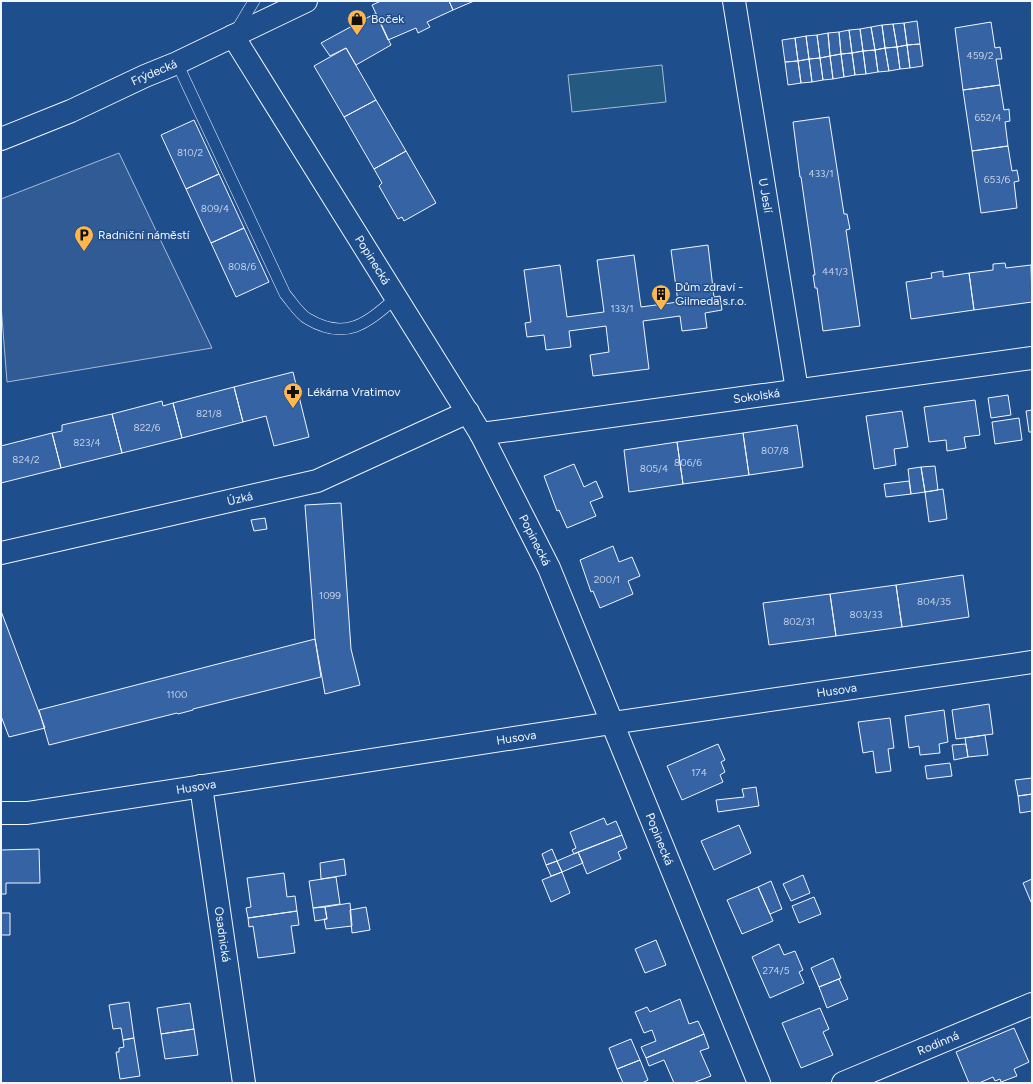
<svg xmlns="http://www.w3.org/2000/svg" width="1033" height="1084" font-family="Figtree,sans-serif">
<rect width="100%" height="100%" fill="#1f4e8c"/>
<path fill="#245a82" stroke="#a8bbd7" d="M 662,65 L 666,102 L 572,112 L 568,75 Z"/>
<path fill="#305b95" stroke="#a8bbd7" d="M 119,153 L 212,348 L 7,382 L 1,305 L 1,199 Z"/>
<path fill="#3563a3" stroke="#f2f6ff" d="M 381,1 L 449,1 L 453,10 L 427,22 L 430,27 L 418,33 L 416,28 L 388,40 L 372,5 Z
M 449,1 L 474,1 L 453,10 Z
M 376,13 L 391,45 L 356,65 L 346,48 L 330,56 L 321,43 Z
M 917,21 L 920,44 L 907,45 L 904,23 Z
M 991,22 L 995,48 L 1000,47 L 1002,59 L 996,59 L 1000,85 L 963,90 L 955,28 Z
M 904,23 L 907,45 L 897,47 L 893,24 Z
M 893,24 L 897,47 L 885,48 L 882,25 Z
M 882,25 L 885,48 L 875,50 L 871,27 Z
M 871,27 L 875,50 L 863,51 L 860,29 Z
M 860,29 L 863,51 L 852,53 L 849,30 Z
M 849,30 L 852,53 L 841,54 L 839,32 Z
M 839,32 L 841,54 L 830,56 L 828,33 Z
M 828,33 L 830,56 L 820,58 L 817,35 Z
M 817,35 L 820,58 L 809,59 L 806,36 Z
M 806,36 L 809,59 L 798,61 L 795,38 Z
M 795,38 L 798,61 L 785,62 L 782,40 Z
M 920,44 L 923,66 L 910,68 L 907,45 Z
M 907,45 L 910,68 L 900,69 L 897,47 Z
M 897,47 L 900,69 L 889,71 L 885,48 Z
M 346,48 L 376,100 L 344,117 L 314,66 Z
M 885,48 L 889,71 L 878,72 L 875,50 Z
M 875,50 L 878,72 L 866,74 L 863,51 Z
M 863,51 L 866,74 L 855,75 L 852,53 Z
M 852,53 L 855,75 L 844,77 L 841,54 Z
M 841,54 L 844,77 L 833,79 L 830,56 Z
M 830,56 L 833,79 L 823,80 L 820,58 Z
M 820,58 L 823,80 L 812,82 L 809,59 Z
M 809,59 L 812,82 L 801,83 L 798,61 Z
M 798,61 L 801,83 L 788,85 L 785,62 Z
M 1000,85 L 1004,110 L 1009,109 L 1010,121 L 1005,122 L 1008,146 L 972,151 L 963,90 Z
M 376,100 L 406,151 L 374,169 L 344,117 Z
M 829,117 L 844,214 L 847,214 L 850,229 L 846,230 L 860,326 L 823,331 L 817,288 L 815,288 L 813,275 L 815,275 L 801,177 L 800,177 L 793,122 Z
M 194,120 L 219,174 L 186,189 L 161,135 Z
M 1008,146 L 1012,171 L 1017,170 L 1019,181 L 1014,182 L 1017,208 L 981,213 L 972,151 Z
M 406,151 L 436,203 L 404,221 L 402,217 L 398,219 L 379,186 L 382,183 L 374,169 Z
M 219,174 L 244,228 L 211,243 L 186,189 Z
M 244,228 L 269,282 L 236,297 L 211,243 Z
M 708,245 L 714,297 L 720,296 L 722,310 L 705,313 L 707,328 L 682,331 L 680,316 L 643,321 L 649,369 L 593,376 L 590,355 L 609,352 L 606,326 L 569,331 L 571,347 L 546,350 L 544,335 L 527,337 L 525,323 L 531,322 L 524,270 L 560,265 L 567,317 L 604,312 L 597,260 L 634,255 L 641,307 L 678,302 L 671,250 Z
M 1005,263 L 1006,268 L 1031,265 L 1032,302 L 974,310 L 969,273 L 993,270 L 993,264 Z
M 943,271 L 943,277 L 969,273 L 974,310 L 911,319 L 906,282 L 932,278 L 931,273 Z
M 293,372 L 309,437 L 274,446 L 266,416 L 243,422 L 234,387 Z
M 234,387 L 243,422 L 182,438 L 173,403 Z
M 1008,395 L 1011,415 L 991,418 L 988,398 Z
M 975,400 L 980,435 L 964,437 L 966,448 L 947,451 L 946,440 L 929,442 L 924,407 Z
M 162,401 L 163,406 L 173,403 L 182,438 L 122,453 L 112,414 Z
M 1032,410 L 1032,432 L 1029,432 L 1026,411 Z
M 902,411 L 908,447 L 894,449 L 896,465 L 874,469 L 866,416 Z
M 112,414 L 122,453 L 61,468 L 52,433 L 62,431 L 62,425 Z
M 1019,418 L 1022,440 L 995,444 L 992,422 Z
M 797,425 L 803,467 L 749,475 L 743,433 Z
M 52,433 L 61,468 L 1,483 L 1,446 Z
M 743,433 L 749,475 L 683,484 L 677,442 Z
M 677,442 L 683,484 L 629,492 L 624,450 Z
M 574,464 L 584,487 L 596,481 L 603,497 L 590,502 L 596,516 L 567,528 L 559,510 L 557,511 L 544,476 Z
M 935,466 L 938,490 L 925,492 L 921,467 Z
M 921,467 L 925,492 L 911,494 L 908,469 Z
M 909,481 L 911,494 L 886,497 L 884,484 Z
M 943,489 L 947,519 L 929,522 L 925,492 Z
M 341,503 L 351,649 L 360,685 L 325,694 L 315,639 L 305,505 Z
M 265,518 L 267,529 L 254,531 L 251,520 Z
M 613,546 L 619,562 L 632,557 L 640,576 L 628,581 L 633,594 L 600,608 L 593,591 L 591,592 L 580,560 Z
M 963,575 L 969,617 L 902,627 L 896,585 Z
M 896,585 L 902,627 L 836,636 L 830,594 Z
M 830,594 L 836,636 L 769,645 L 763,603 Z
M 1,611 L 45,728 L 9,737 L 1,716 Z
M 315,639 L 321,677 L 193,709 L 193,710 L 178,714 L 177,713 L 49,745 L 39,710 Z
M 989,704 L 993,734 L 956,739 L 952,710 Z
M 944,710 L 948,742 L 939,744 L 940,753 L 920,755 L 919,746 L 909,748 L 905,716 Z
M 890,718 L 894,748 L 888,749 L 891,771 L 876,773 L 873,751 L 863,753 L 858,722 Z
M 985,735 L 988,755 L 968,757 L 965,738 Z
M 718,744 L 725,760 L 721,762 L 725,772 L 720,775 L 723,782 L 682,800 L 667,766 Z
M 966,744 L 968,757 L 954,760 L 952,745 Z
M 950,763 L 952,776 L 927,779 L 925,766 Z
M 1032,778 L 1032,794 L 1018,796 L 1015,780 Z
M 756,787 L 759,806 L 718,812 L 716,800 L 744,797 L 742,789 Z
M 1032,794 L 1032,811 L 1020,813 L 1018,796 Z
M 604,818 L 607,825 L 616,821 L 622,835 L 574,854 L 572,850 L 576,848 L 570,832 Z
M 739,825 L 751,853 L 714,870 L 701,841 Z
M 622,835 L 627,848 L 618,852 L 621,859 L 587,874 L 578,852 Z
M 39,849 L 40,883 L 6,883 L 6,894 L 1,894 L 1,850 Z
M 552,849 L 557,861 L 546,865 L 542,854 Z
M 578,852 L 583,863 L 562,872 L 557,861 Z
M 344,859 L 346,875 L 321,879 L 320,863 Z
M 557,861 L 562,872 L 551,876 L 546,865 Z
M 562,872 L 570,893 L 551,902 L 542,880 Z
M 284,873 L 287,897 L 295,896 L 297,911 L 248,918 L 246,908 L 251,907 L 247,878 Z
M 803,875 L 810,893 L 791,901 L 783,884 Z
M 336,877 L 340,904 L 313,908 L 309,881 Z
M 1032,879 L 1032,902 L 1031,902 L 1023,883 Z
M 771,881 L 782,909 L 770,914 L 758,887 Z
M 758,887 L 773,921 L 742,934 L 727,900 Z
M 814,897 L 821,914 L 799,923 L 792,906 Z
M 350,903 L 352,926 L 326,929 L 324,919 L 327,919 L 325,907 Z
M 325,907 L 327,919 L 315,921 L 313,908 Z
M 366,907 L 370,930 L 352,933 L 350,910 Z
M 297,911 L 299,925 L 291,926 L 295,953 L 258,958 L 253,926 L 249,927 L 248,918 Z
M 1,913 L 10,913 L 10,935 L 1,935 Z
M 656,940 L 666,965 L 645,973 L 635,949 Z
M 779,944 L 784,955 L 795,951 L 803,970 L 799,972 L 804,983 L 770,998 L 752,957 Z
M 833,958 L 841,978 L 819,987 L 811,968 Z
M 839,979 L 848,999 L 827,1008 L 819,987 Z
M 680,999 L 689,1024 L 698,1021 L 704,1034 L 646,1058 L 641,1047 L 656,1041 L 652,1030 L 644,1033 L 635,1012 L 647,1007 L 650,1012 Z
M 129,1002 L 134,1038 L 123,1040 L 121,1028 L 113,1029 L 109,1005 Z
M 190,1003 L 194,1029 L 161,1034 L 157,1008 Z
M 820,1008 L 829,1029 L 823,1032 L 833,1055 L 801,1068 L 782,1023 Z
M 1014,1028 L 1029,1062 L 1014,1069 L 1017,1076 L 1001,1082 L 1000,1079 L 995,1081 L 993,1077 L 979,1083 L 969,1083 L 956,1052 Z
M 194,1029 L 198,1055 L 165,1059 L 161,1034 Z
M 704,1034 L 709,1048 L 700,1051 L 711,1076 L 693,1083 L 674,1083 L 664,1060 L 649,1066 L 646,1058 Z
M 134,1038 L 140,1076 L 120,1079 L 116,1052 L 119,1052 L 119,1048 L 124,1047 L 123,1040 Z
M 631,1039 L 640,1060 L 617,1069 L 609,1048 Z
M 640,1060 L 648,1080 L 642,1083 L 623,1083 L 617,1069 Z"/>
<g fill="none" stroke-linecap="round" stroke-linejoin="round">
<defs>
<path id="service" d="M 236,31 L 254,1
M 177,63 L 285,294 C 292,302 299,314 308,319 C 347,342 368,322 397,297"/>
<g id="minor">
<path id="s1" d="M 734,1 L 797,390"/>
<path id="s2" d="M 233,36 L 481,434 L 549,568 L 759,1083"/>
<path id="s3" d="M 481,434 L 1032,358"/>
<path id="s4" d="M 1,553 L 317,481 L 468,412"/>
<path id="s5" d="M 201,786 L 244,1083"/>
<path id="s6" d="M 1,813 L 27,813 L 612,723 L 1032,662"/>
<path id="s7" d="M 843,1083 L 1032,1004"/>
</g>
<g id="secondary">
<path id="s8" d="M 1,139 L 71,111 L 145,76 L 177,63 L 306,1"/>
</g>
</defs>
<use href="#service" stroke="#f2f6ff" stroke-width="12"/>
<use href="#minor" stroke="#f2f6ff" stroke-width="24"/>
<use href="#secondary" stroke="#f2f6ff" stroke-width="24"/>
<use href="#service" stroke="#1f4e8c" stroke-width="11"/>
<use href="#minor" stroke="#1f4e8c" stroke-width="22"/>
<use href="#secondary" stroke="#1f4e8c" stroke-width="22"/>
</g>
<defs>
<symbol id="shop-pin" viewBox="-11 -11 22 30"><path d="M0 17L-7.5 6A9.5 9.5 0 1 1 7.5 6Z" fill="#ffb74d" stroke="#1f4e8c"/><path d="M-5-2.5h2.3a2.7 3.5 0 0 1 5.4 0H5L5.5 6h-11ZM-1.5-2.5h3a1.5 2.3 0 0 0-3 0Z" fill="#111"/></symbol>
<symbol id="parking-pin" viewBox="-11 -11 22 30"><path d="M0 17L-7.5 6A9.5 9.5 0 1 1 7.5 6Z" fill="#ffb74d" stroke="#1f4e8c"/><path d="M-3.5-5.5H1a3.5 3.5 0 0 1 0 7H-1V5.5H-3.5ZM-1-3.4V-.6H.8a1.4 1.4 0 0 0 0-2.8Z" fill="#111"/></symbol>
<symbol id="building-pin" viewBox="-11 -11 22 30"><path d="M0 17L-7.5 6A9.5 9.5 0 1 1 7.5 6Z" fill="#ffb74d" stroke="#1f4e8c"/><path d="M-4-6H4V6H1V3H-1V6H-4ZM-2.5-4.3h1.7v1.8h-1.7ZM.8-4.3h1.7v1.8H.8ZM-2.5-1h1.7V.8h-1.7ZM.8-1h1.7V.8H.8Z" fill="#111"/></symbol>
<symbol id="pharmacy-pin" viewBox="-11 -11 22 30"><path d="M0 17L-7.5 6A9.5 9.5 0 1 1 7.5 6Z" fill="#ffb74d" stroke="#1f4e8c"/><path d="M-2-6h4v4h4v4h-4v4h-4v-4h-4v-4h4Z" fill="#111"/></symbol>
</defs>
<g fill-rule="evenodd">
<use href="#shop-pin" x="346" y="8" width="22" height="30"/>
<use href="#parking-pin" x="73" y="224" width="22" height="30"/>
<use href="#building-pin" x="650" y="283" width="22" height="30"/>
<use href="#pharmacy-pin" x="282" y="381" width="22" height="30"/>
</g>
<g text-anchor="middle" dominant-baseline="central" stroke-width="3" stroke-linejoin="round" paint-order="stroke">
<g font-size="10" fill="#c3d1e8">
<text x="980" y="55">459/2</text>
<text x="988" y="117">652/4</text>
<text x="190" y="152">810/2</text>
<text x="821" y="173">433/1</text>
<text x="997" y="179">653/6</text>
<text x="215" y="208">809/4</text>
<text x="242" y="266">808/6</text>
<text x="835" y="271">441/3</text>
<text x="622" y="308">133/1</text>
<text x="209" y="413">821/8</text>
<text x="147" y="427">822/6</text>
<text x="87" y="442">823/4</text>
<text x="775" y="450">807/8</text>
<text x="26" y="459">824/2</text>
<text x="688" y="462">806/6</text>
<text x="654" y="468">805/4</text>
<text x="607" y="579">200/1</text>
<text x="330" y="595">1099</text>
<text x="934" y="601">804/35</text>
<text x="866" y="614">803/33</text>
<text x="799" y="621">802/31</text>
<text x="177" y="694">1100</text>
<text x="699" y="772">174</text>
<text x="776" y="970">274/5</text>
</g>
<g font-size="12" fill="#f2f6ff" stroke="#1f4e8c" text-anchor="start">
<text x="371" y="19">Boček</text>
<text x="98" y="235">Radniční náměstí</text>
<text x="675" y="287">Dům zdraví -<tspan x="675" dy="14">Gilmeda s.r.o.</tspan></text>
<text x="307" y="392">Lékárna Vratimov</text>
</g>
<g font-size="12" fill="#f2f6ff" stroke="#1f4e8c">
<text stroke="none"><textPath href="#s8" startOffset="167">Frýdecká</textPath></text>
<text stroke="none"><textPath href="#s1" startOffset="197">U Jeslí</textPath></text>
<text stroke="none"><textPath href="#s2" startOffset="264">Popinecká</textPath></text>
<text stroke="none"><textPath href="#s3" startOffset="278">Sokolská</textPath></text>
<text stroke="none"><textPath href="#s4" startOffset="245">Úzká</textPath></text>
<text stroke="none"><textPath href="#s2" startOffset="588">Popinecká</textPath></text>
<text stroke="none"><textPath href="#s6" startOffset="845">Husova</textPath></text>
<text stroke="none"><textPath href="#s6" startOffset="521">Husova</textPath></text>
<text stroke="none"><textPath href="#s6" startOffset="197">Husova</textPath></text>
<text stroke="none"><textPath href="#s2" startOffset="912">Popinecká</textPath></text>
<text stroke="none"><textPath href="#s5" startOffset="150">Osadnická</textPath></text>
<text stroke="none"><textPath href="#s7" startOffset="103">Rodinná</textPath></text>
</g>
</g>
<rect width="1033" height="1084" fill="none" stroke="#f2f6ff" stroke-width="4"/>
</svg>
